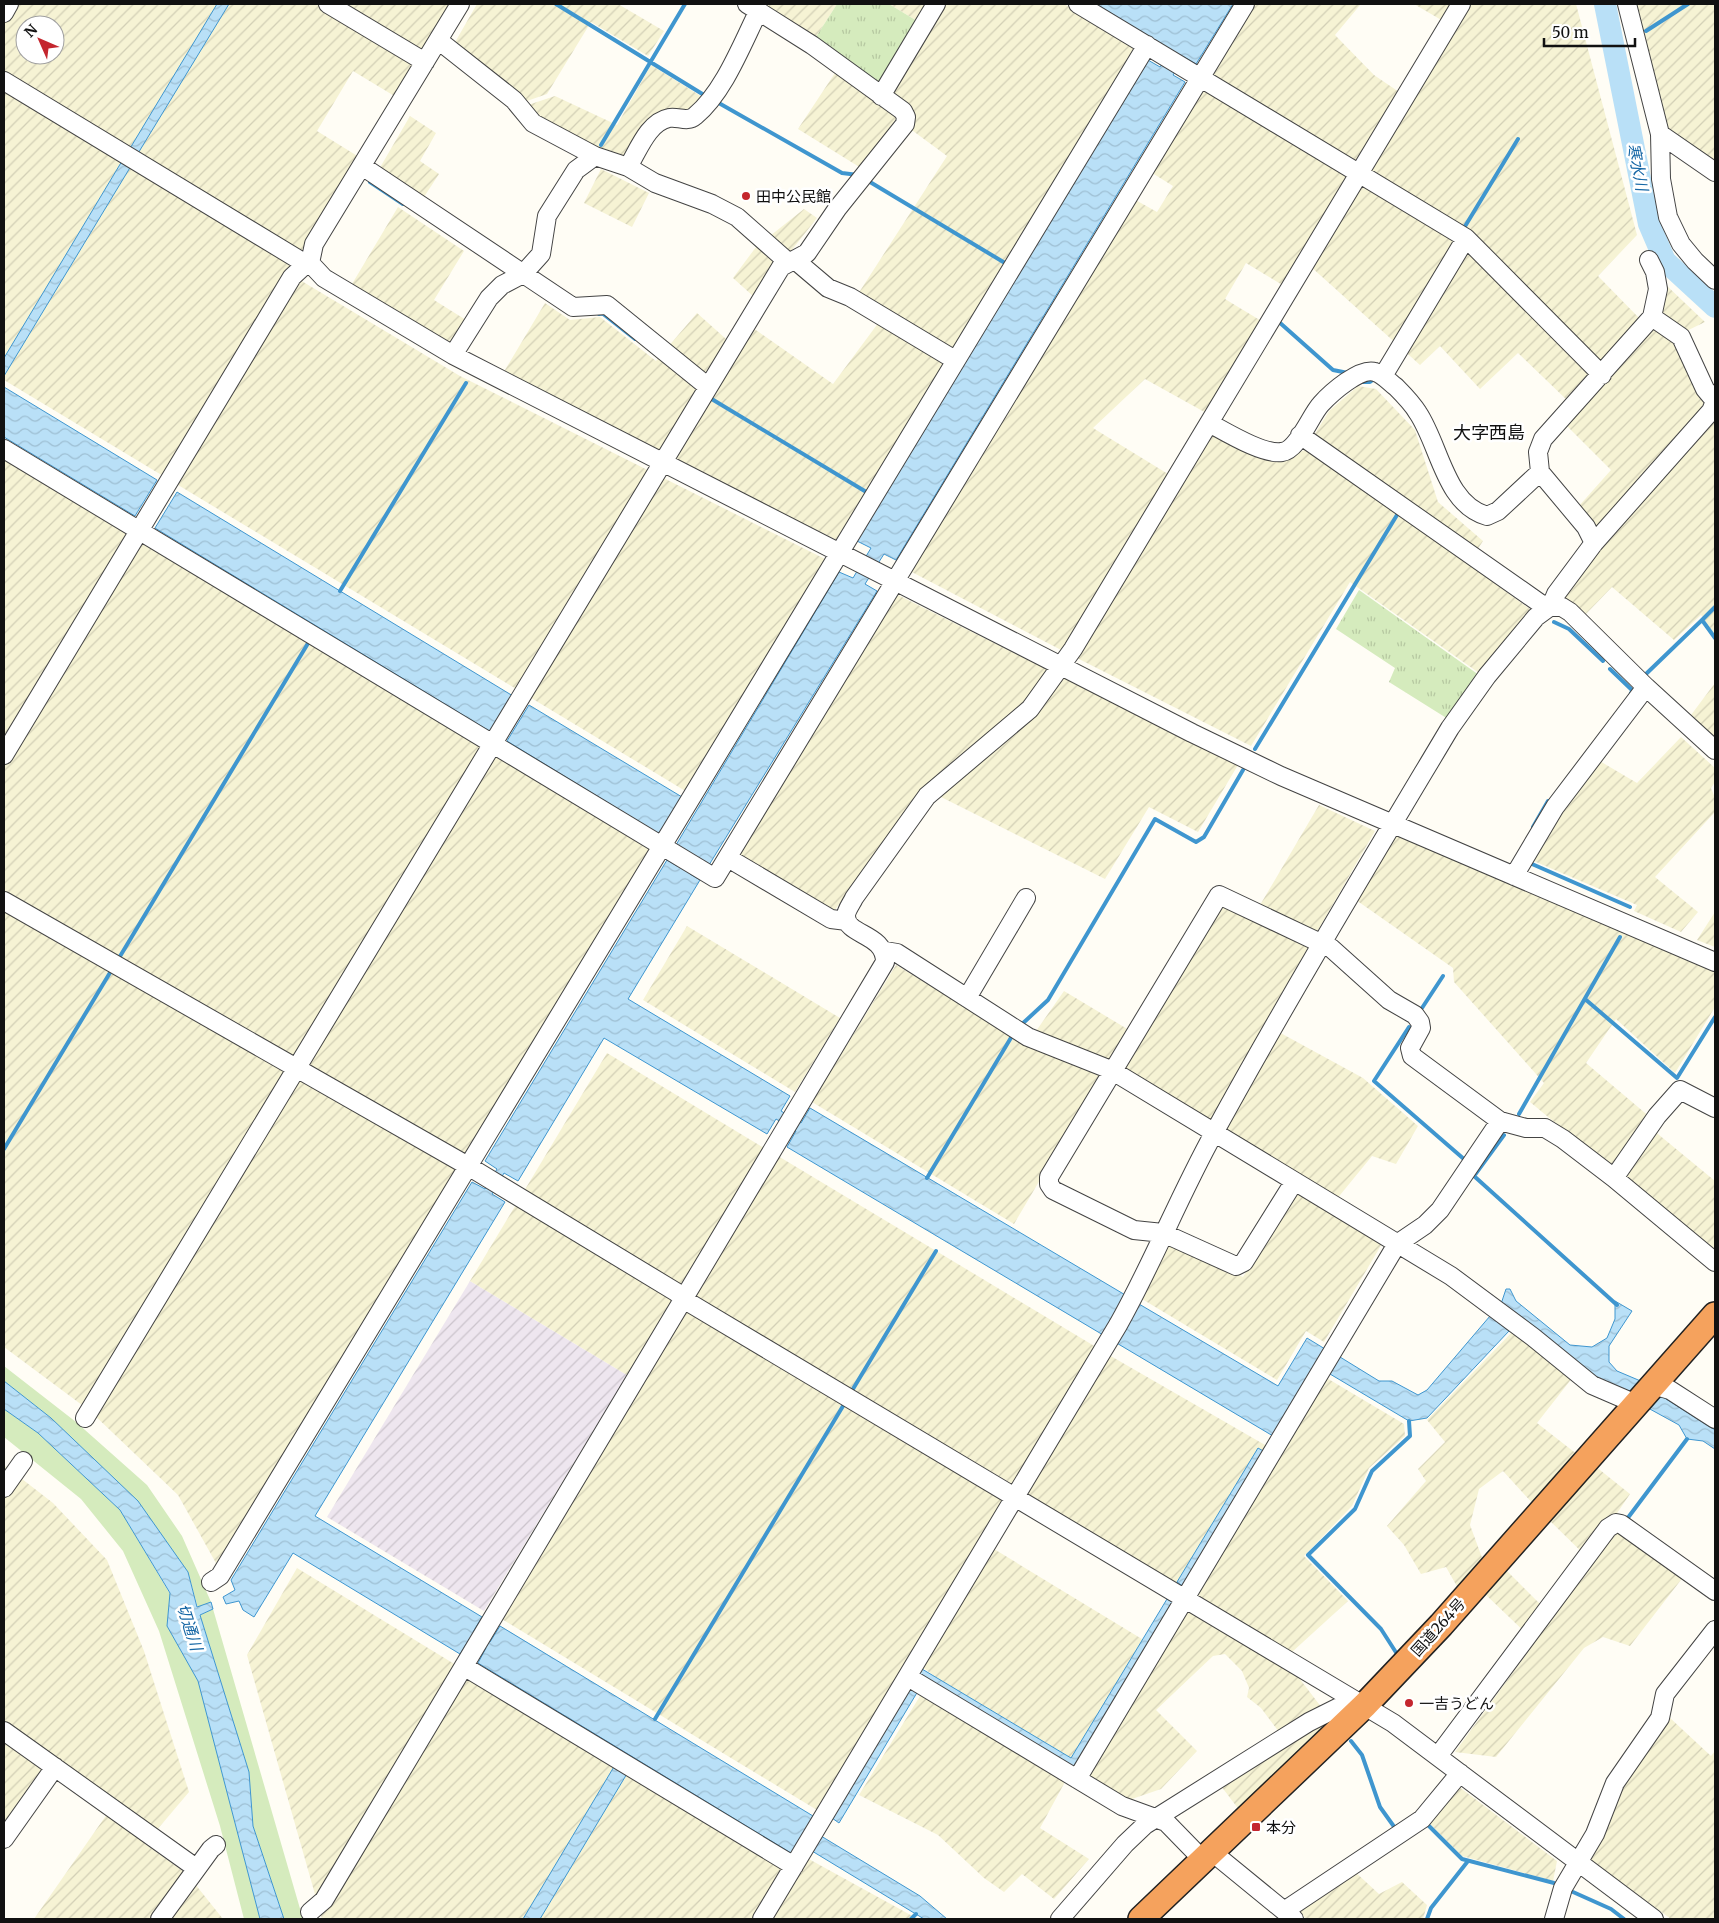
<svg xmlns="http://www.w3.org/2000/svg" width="1719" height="1923" font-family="Merriweather,'Noto Sans JP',serif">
<defs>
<pattern id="industrial-furrows" width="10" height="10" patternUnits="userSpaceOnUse" patternTransform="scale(1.25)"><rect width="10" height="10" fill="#eee6ef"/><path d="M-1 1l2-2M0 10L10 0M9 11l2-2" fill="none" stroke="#cbc4cc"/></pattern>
<pattern id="farmland-furrows" width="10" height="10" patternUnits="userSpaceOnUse" patternTransform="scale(1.25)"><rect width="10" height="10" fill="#f6f3d4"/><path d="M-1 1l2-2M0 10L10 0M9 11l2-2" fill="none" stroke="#d2cfb5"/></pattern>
<pattern id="park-tufts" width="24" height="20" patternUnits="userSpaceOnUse" patternTransform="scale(1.25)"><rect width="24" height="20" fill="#d5ebbd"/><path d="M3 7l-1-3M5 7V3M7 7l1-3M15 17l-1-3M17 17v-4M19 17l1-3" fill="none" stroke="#b6c8a1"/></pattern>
<pattern id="water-waves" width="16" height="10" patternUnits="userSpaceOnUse" patternTransform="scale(1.25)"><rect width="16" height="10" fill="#b9e0f7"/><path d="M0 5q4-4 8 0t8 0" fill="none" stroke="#9ebfd3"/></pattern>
</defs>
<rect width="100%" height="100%" fill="#fffdf5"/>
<path fill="url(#industrial-furrows)" d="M 470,1281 L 627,1375 L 484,1611 L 327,1517 Z"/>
<path fill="url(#farmland-furrows)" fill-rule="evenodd" d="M 16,4 L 451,4 L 396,97 L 353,71 L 317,131 L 359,157 L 301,253 L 4,73 L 4,24 ZM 25,25 L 55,25 L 55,55 L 25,55 Z
M 477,4 L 618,4 L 664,31 L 648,56 L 591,22 L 547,94 L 524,102 L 454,44 Z
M 762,4 L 837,4 L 814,40 Z
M 889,4 L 1064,4 L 1138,48 L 954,352 L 858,294 L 947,156 L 909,128 L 915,116 L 877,87 L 917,21 Z
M 1251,4 L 1361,4 L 1335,35 L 1374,75 L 1399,92 L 1356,164 L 1209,74 Z
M 1414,4 L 1454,4 L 1443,21 Z
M 1468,4 L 1576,4 L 1637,235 L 1598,276 L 1642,321 L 1569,402 L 1518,353 L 1480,389 L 1440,346 L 1420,365 L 1310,266 Z
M 1634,4 L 1715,4 L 1715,163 L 1669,130 Z
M 651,65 L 704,98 L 687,115 L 663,113 L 630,155 L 620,158 L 538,120 L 525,106 L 555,96 L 617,125 Z
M 835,73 L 898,116 L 861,168 L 798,129 Z
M 1200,86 L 1349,176 L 1284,286 L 1246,263 L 1225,299 L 1263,322 L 1208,414 L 1145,379 L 1093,428 L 1168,474 L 1063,651 L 908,570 L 1132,198 L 1157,212 L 1173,186 L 1149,171 Z
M 4,88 L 296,263 L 290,274 L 460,376 L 827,560 L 687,792 L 4,380 Z
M 410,116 L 436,133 L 420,161 L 439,174 L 424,197 L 378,171 Z
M 601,169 L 649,193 L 632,227 L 584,203 Z
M 398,207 L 464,251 L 434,300 L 466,320 L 451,344 L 352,284 Z
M 804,209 L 817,218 L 791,251 L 779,260 L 753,296 L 733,278 L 756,247 Z
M 1665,284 L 1705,322 L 1674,337 L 1715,412 L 1715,635 L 1701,615 L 1674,640 L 1612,587 L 1584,616 L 1561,593 L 1603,542 L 1578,507 L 1611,470 L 1566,425 Z
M 545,303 L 570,320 L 600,317 L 656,361 L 697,313 L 735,347 L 753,328 L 833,384 L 879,322 L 948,363 L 841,542 L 502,375 Z
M 1358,386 L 1376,389 L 1415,430 L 1438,502 L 1483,541 L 1468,564 L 1534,612 L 1479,673 L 1350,582 L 1251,746 L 1075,657 L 1210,432 L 1272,462 L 1305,450 L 1329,411 Z
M 4,455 L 653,849 L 466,1155 L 4,894 Z
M 894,593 L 1238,765 L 1198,832 L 1149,807 L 1105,879 L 923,788 L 832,914 L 737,855 Z
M 1715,683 L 1715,744 L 1688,719 Z
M 1681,737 L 1715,768 L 1715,782 L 1711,788 L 1715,798 L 1715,812 L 1655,877 L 1698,912 L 1681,932 L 1634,911 L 1637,905 L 1529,859 L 1598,760 L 1637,783 Z
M 1319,805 L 1375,831 L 1264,1024 L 1363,1078 L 1418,1126 L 1396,1164 L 1372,1156 L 1336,1200 L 1034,1034 L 1064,991 L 1139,1036 L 1223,904 L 1253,917 Z
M 1396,834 L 1715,971 L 1715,1007 L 1675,1073 L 1616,1019 L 1586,1063 L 1651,1118 L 1647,1125 L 1715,1181 L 1715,1255 L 1530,1102 L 1544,1083 L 1454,982 L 1453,968 L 1356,900 Z
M 4,907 L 459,1170 L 217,1565 L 178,1495 L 90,1411 L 4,1347 Z
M 1715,912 L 1715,947 L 1697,940 Z
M 687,926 L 840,1018 L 795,1092 L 643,1000 Z
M 896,965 L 1023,1042 L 1102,1075 L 1014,1224 L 812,1102 Z
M 607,1053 L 764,1148 L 627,1375 L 470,1281 Z
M 778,1156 L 1096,1347 L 1014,1485 L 693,1297 Z
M 1296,1190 L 1383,1242 L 1324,1342 L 1306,1331 L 1277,1380 L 1142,1299 L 1167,1240 L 1243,1277 Z
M 685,1310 L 1004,1501 L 817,1810 L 500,1618 Z
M 1514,1330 L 1573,1377 L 1537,1423 L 1578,1455 L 1535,1506 L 1503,1471 L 1479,1489 L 1470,1525 L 1484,1563 L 1459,1590 L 1446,1567 L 1421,1574 L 1404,1545 L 1387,1526 L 1426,1481 L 1418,1469 L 1445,1442 L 1427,1420 Z
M 1109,1355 L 1279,1453 L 1325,1377 L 1404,1424 L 1405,1436 L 1369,1468 L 1352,1506 L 1304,1556 L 1348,1601 L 1291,1653 L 1026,1493 Z
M 4,1465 L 53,1503 L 107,1560 L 144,1651 L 189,1792 L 145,1844 L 187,1874 L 223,1919 L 34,1919 L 114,1804 L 54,1761 L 4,1832 Z
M 1595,1466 L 1630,1494 L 1611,1522 L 1684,1576 L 1630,1646 L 1603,1637 L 1584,1648 L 1496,1757 L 1455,1752 L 1535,1642 L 1485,1594 L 1506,1570 L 1553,1617 L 1593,1563 L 1549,1520 Z
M 994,1549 L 1160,1650 L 1186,1610 L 1296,1674 L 1322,1708 L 1279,1732 L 1261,1708 L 1247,1697 L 1249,1688 L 1242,1671 L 1225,1654 L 1213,1656 L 1156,1710 L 1197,1751 L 1161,1789 L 1126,1801 L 1072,1769 L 1040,1828 L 1089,1859 L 1054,1899 L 1022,1874 L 1004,1892 L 984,1878 L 938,1835 L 859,1795 L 933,1675 L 922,1667 Z
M 297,1568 L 785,1866 L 753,1919 L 322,1919 L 247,1655 Z
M 1332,1715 L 1336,1720 L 1240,1811 L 1221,1786 Z
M 1669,1717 L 1711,1756 L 1715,1751 L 1715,1919 L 1671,1919 L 1589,1859 L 1622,1784 Z
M 1458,1786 L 1557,1861 L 1553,1881 L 1462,1856 L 1427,1821 Z
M 807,1858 L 916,1918 L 770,1919 Z
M 1353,1870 L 1379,1894 L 1402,1882 L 1427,1905 L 1423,1919 L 1306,1919 L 1297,1909 Z"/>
<path fill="#d5ebbd" d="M 4,1366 L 76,1422 L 147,1485 L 182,1536 L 211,1602 L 198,1608 L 188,1572 L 51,1418 L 4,1381 Z
M 4,1409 L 38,1433 L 120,1510 L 170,1594 L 167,1626 L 198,1680 L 260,1919 L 244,1919 L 220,1826 L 159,1631 L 123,1551 L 81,1499 L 4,1437 Z
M 213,1609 L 303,1919 L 284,1919 L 253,1826 L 249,1772 L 200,1615 Z"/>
<path fill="url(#park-tufts)" d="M 837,4 L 889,4 L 917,21 L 877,87 L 814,40 Z
M 1359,590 L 1479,675 L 1448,719 L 1389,682 L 1395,668 L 1336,629 Z"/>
<path fill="url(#water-waves)" stroke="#3f96cf" d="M 217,4 L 229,4 L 137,155 L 129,150 Z
M 1096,4 L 1233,4 L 1196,64 L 1184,57 L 1183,59 L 1173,75 L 1185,82 L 896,560 L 884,554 L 865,584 L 877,591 L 709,865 L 699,859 L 690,874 L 700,880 L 628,999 L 790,1096 L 781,1111 L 801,1123 L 810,1108 L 1127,1296 L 1130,1319 L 1139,1304 L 1278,1386 L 1307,1338 L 1325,1349 L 1337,1362 L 1340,1357 L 1379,1381 L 1392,1381 L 1418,1395 L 1427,1390 L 1490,1316 L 1496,1321 L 1506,1308 L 1501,1304 L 1506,1289 L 1510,1289 L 1516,1301 L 1570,1345 L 1592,1347 L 1607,1338 L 1615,1319 L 1615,1301 L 1632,1311 L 1609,1346 L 1609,1362 L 1617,1371 L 1643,1382 L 1631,1395 L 1596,1381 L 1545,1338 C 1542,1330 1521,1320 1512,1313 L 1502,1325 L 1509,1331 L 1427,1418 L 1409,1421 L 1330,1374 L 1332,1370 L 1317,1362 L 1273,1436 L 787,1147 L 796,1131 L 776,1119 L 767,1134 L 604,1038 L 518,1181 L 504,1173 L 492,1194 L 505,1202 L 315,1516 L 482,1617 L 473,1632 L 490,1642 L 500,1626 L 813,1816 L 805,1831 L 819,1840 L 821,1836 L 920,1896 L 947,1919 L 924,1919 L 812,1851 L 814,1847 L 800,1838 L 791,1853 L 478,1663 L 486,1648 L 470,1638 L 460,1654 L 293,1553 L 254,1617 L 243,1610 L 239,1601 L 226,1604 L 223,1597 L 235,1590 L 231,1580 L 472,1182 L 485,1189 L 497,1169 L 485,1161 L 667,860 L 677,866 L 686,851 L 676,845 L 839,572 L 853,578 L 871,548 L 857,541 L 1148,60 L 1160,67 L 1171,50 Z
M 122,161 L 131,166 L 4,376 L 4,358 Z
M 4,387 L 157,480 L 135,516 L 4,437 Z
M 177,492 L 513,696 L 491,732 L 155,528 Z
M 529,705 L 682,797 L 659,834 L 507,741 Z
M 4,1381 L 51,1418 L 138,1501 L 188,1572 L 197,1607 L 211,1602 L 213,1609 L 200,1615 L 249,1772 L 253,1826 L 284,1919 L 260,1919 L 198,1681 L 167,1626 L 170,1593 L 120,1510 L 38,1433 L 4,1409 Z
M 1660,1395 L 1715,1430 L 1715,1449 L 1703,1441 L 1687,1439 L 1679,1425 L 1648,1408 Z
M 1258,1448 L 1265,1452 L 1184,1587 L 1177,1582 Z
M 1167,1599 L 1174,1603 L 1074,1769 L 917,1676 L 922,1669 L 1071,1758 Z
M 911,1687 L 918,1691 L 839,1823 L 832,1818 Z
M 615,1765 L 628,1772 L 540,1919 L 523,1919 Z"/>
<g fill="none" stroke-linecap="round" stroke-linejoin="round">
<path stroke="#3f96cf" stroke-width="4" d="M 556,4 L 704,95
M 1646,31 L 1688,4
M 717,102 L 842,173 L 858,175
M 601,145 L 685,4
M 370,182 L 403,204
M 870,182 L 1005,263
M 1464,228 L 1518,139
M 599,314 L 602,313 L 635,339
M 1279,322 L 1333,370 L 1348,373
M 1360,382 L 1370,382 L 1374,379
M 710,398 L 868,493
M 340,591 L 466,383
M 1715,607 L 1702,620 L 1715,638
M 1554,622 L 1569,629 L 1603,661
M 1610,669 L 1633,691 L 1631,693
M 1647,673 L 1702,620
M 1255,749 L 1397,515
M 1533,827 L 1548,801
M 1532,864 L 1630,907
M 119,958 L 310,640
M 1585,999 L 1677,1078 L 1715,1017
M 1422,1008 L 1443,976
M 1021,1025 L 1048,1000 L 1155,819 L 1196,842 L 1204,837 L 1243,770
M 1409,1027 L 1374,1081 L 1465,1160
M 1519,1114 L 1620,937
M 1504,1135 L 1474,1176 L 1617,1305
M 4,1149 L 111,971
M 927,1178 L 1012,1036
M 853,1389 L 936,1251
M 1627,1519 L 1687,1439
M 1397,1654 L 1381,1629 L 1308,1555 L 1355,1509 L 1372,1471 L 1410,1436 L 1409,1421
M 655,1719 L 843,1406
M 1351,1741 L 1362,1755 L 1380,1807 L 1395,1828 L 1396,1827
M 1426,1823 L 1462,1859 L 1554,1883
M 1573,1892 L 1611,1909 L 1624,1919
M 911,1919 L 916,1914
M 1427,1919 L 1431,1908 L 1468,1861"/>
<path stroke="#b9e0f7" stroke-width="22" d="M 1605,4 L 1649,224 L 1665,261 L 1715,307"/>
<defs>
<path id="minor" d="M 328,4 L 425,62
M 460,4 L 314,244 L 310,263 L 324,278 L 453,355 L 1192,733 L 1281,776 L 1715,962
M 1078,4 L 1466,238 L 1602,375
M 1627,4 L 1660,134 L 1661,179 L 1668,217 L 1681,244 L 1695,261 L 1715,280
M 4,13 L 9,4
M 438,40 L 514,100 L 533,123 L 595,156 L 628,167 L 655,183 L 712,204 L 737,217 L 788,262
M 4,81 L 306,264
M 881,96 L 936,4
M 1660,134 L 1715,172
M 362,166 L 573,307 L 607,305 L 707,386
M 628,167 C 638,151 648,122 669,118 C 678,116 687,123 695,116 C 724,92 742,44 759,10
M 795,260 L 828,288 L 850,297 L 955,360
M 453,355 L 489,298 L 502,285 L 523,274 L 541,254 L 547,216 L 576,170 L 595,156
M 1383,376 L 1466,238
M 1209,423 C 1226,432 1263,455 1282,452 C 1298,450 1310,416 1321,404 C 1331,393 1360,367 1375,372 C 1383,374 1389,382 1396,387 C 1404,395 1412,403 1418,413 C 1440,446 1445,504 1487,516 L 1498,511 L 1540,472
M 1300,435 L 1541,604 L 1562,607 L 1570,612 L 1646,687 L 1715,750
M 4,449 L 715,878 L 1245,4
M 1594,543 L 1586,527 L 1540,472 L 1538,452 L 1543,439 L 1652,317 L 1658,289 L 1655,272 L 1649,260
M 4,755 L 292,277 L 306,264 L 310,263
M 728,858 L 831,919 L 847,921
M 1514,876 L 1555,807 L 1646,687
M 4,901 L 468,1166 L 676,1292 L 683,1299 L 1393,1723 L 1654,1919
M 885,951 L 897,953 L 1028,1037 L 1111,1070 L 1451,1276 L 1533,1337 L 1592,1385 L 1636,1404
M 967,998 L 1026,898
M 1614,1178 L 1715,1262
M 1294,1182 L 1244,1262 L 1236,1266 L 1163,1233 L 1134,1230 L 1053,1190 L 1049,1184 L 1049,1177 L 1219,895 L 1331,948 L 1389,1000 L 1415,1015 L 1420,1022 L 1421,1028 L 1410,1048 L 1412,1056 L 1500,1121 L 1526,1128 L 1545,1128 L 1563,1139 L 1614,1178 L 1657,1116 L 1680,1090 L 1715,1108
M 1653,1385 L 1670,1390 L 1715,1419
M 85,1418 L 781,267 L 807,253 L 837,209 L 905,124 L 906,117 L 903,111 L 812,45 L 747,4
M 4,1488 L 23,1461
M 211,1582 L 220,1576 L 1147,45
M 465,1667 L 794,1866
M 908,1677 L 1122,1806 L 1166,1822 L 1203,1860
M 4,1731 L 196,1868
M 1438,1756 L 1608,1528 L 1616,1523 L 1621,1524 L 1715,1591
M 1077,1779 L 1397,1244 L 1425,1225 L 1440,1210 L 1500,1121
M 4,1839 L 55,1767
M 1212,1852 L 1294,1919
M 1284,1911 L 1422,1819 L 1460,1773
M 310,1912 L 324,1900 L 885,962 C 885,933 846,936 846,916 C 846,910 852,903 854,898 L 927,796 L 1030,709 L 1073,649 L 1461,4
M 160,1919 L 211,1849 L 216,1845
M 762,1919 L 1118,1325 C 1153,1263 1179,1196 1214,1133 C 1289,996 1370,862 1450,728 L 1487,676 L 1536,617 L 1551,606 L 1556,594 L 1594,543 L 1711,411 L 1715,401 L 1705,389 L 1681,337 L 1652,317
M 1060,1919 L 1125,1844 L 1145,1825 L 1309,1722 L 1337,1708 L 1365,1705
M 1554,1919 L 1563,1888 L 1595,1834 L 1615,1783 L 1660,1718 L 1665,1694 L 1715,1630"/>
<path id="highway" d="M 1141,1919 L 1365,1705 L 1441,1625 L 1715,1315"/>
</defs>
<use href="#minor" stroke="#444" stroke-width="20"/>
<use href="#highway" stroke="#222" stroke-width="28"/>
<use href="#minor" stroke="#fff" stroke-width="18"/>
<use href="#highway" stroke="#f5a25d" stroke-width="25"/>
</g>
<g fill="#c4262e" stroke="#fff" stroke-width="2">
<circle cx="746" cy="196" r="5"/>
<circle cx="1409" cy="1703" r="5"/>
<rect x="1251" y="1822" width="10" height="10" rx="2.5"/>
</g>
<g text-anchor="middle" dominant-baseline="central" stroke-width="5" stroke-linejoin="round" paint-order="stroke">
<g font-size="15" fill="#111" stroke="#fff" text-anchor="start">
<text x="756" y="196">田中公民館</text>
<text x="1419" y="1703">一吉うどん</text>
<text x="1266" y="1827">本分</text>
</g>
<g font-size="15" fill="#111" stroke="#fff">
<text transform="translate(1438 1627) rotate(-48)">国道264号</text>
</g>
<g font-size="16" font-style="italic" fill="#1768a6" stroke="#fff">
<text transform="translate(1638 167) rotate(79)">寒水川</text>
<text transform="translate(190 1627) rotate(72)">切通川</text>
</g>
<g font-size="18" fill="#111" stroke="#fff">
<text x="1489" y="432">大字西島</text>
</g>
</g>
<rect width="1719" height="1923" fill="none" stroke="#111111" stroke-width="10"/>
<g transform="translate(40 40) rotate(315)"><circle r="24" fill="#ffffff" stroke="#a0a0a0"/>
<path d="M0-4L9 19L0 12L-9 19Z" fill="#c4262e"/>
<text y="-8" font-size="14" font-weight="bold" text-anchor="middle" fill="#111111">N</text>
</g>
<path d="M1544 38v8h91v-8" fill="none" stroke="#111111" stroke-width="2.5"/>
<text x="1552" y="38" font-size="15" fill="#111111" stroke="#ffffff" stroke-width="4" paint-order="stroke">50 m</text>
</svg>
